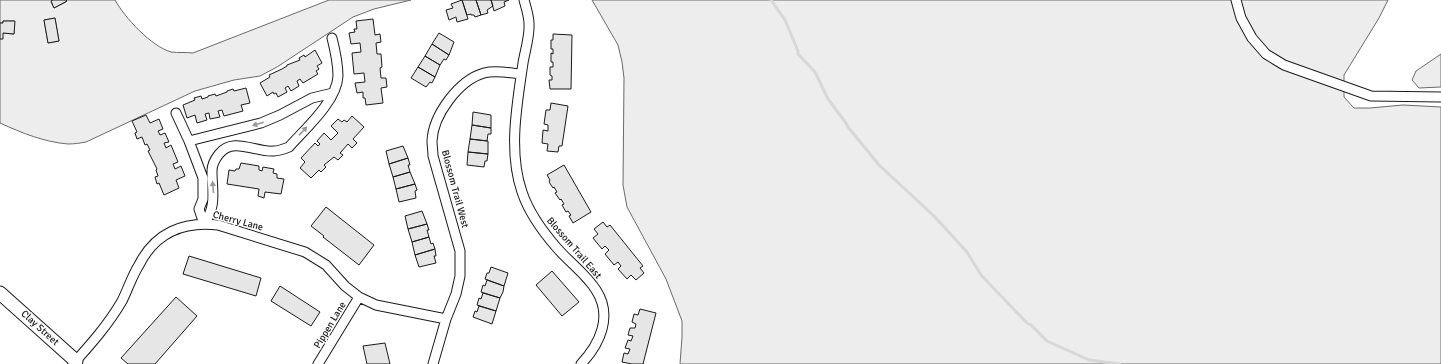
<svg xmlns="http://www.w3.org/2000/svg" width="1441" height="364" font-family="Signika,sans-serif">
<rect width="100%" height="100%" fill="#fff"/>
<path fill="#ededed" stroke="#6a6a6a" fill-rule="evenodd" d="M 0,0 L 53,0 L 51,2 L 54,8 L 66,2 L 66,0 L 115,0 C 125,18 151,46 171,52 C 178,53 186,52 193,53 L 329,0 L 411,0 L 374,9 L 353,17 L 277,67 L 260,76 L 234,80 L 195,91 L 86,142 C 81,143 74,144 68,144 C 44,142 22,133 0,123 L 0,39 L 3,33 L 14,34 L 14,21 L 3,21 L 3,23 L 0,23 ZM 55,18 L 59,41 L 48,43 L 44,20 Z
M 592,0 L 1388,0 L 1379,18 L 1344,75 L 1344,97 L 1354,108 L 1370,108 L 1403,105 L 1441,107 L 1441,364 L 680,364 L 682,337 L 682,321 L 666,279 L 627,207 L 623,185 L 624,78 L 622,62 L 618,45 Z
M 1441,54 L 1441,87 L 1419,88 L 1412,80 L 1416,71 Z"/>
<g fill="none" stroke-linecap="round" stroke-linejoin="round">
<path stroke="#d7d7d7" stroke-width="3" d="M 771,0 L 785,20 L 798,51 L 798,54 L 815,72 L 828,99 L 846,123 L 848,127 L 879,165 L 934,216 L 967,252 L 981,275 L 1027,323 L 1031,325 L 1047,341 L 1089,360 L 1120,364"/>
</g>
<path fill="#e6e6e6" stroke="#1a1a1a" d="M 53,0 L 66,0 L 67,1 L 54,8 L 51,1 Z
M 462,0 L 468,19 L 457,22 L 456,17 L 449,20 L 446,10 L 453,8 L 451,4 Z
M 462,0 L 476,0 L 481,15 L 475,17 L 474,15 L 471,15 L 471,14 L 467,15 Z
M 476,0 L 491,0 L 493,6 L 487,10 L 488,13 L 481,15 Z
M 491,0 L 509,0 L 504,2 L 505,6 L 494,11 Z
M 55,18 L 59,41 L 48,43 L 44,20 Z
M 373,19 L 375,35 L 380,34 L 381,42 L 376,43 L 377,54 L 381,54 L 382,67 L 380,68 L 381,78 L 386,78 L 387,87 L 381,88 L 383,103 L 366,105 L 365,98 L 363,98 L 363,92 L 357,93 L 355,83 L 365,82 L 364,73 L 354,74 L 352,53 L 361,52 L 360,43 L 351,44 L 349,33 L 355,32 L 354,29 L 357,29 L 356,21 Z
M 3,21 L 15,21 L 14,34 L 3,33 L 3,39 L 0,39 L 0,23 L 3,23 Z
M 439,33 L 454,42 L 449,55 L 432,44 Z
M 553,34 L 572,35 L 571,89 L 550,89 L 549,80 L 552,80 L 552,76 L 550,75 L 550,67 L 553,67 L 553,62 L 551,62 L 551,53 L 553,54 L 553,49 L 551,49 L 551,40 L 553,40 Z
M 432,44 L 449,55 L 446,60 L 444,59 L 440,65 L 425,56 Z
M 315,50 L 322,63 L 317,66 L 319,69 L 316,71 L 318,74 L 303,83 L 300,79 L 297,81 L 299,86 L 291,91 L 288,86 L 285,88 L 287,92 L 278,97 L 276,93 L 274,94 L 273,92 L 267,96 L 260,83 L 270,77 L 269,75 L 282,69 L 287,66 L 287,65 L 300,60 L 299,58 L 304,55 L 305,57 Z
M 425,56 L 440,65 L 435,77 L 418,67 Z
M 418,67 L 435,77 L 432,83 L 430,82 L 426,87 L 411,78 Z
M 246,88 L 250,103 L 241,105 L 243,111 L 224,116 L 222,110 L 218,111 L 220,117 L 210,119 L 209,113 L 205,114 L 207,120 L 197,123 L 195,115 L 187,118 L 183,105 L 195,100 L 194,98 L 201,96 L 202,99 L 208,97 L 208,96 L 215,94 L 216,96 L 227,92 L 227,91 L 233,89 L 234,91 Z
M 551,103 L 568,106 L 562,146 L 559,146 L 558,152 L 547,151 L 548,144 L 542,143 L 543,130 L 548,131 L 548,125 L 544,124 L 546,110 L 550,110 Z
M 473,112 L 491,115 L 491,128 L 472,125 Z
M 146,115 L 150,123 L 159,119 L 163,129 L 158,131 L 160,135 L 165,133 L 169,142 L 164,143 L 166,148 L 171,145 L 178,162 L 173,164 L 175,169 L 181,166 L 185,176 L 176,180 L 179,188 L 164,195 L 159,183 L 157,184 L 155,177 L 158,176 L 156,170 L 157,169 L 148,151 L 150,150 L 147,144 L 145,145 L 142,137 L 137,139 L 135,133 L 137,132 L 132,121 Z
M 352,116 L 364,127 L 353,139 L 357,143 L 352,148 L 348,144 L 340,153 L 343,155 L 338,160 L 334,157 L 324,165 L 326,167 L 321,172 L 319,170 L 311,178 L 300,168 L 305,162 L 301,158 L 315,143 L 318,146 L 320,144 L 317,141 L 324,133 L 331,140 L 338,133 L 331,126 L 338,119 L 342,122 L 344,120 L 347,122 Z
M 472,125 L 491,128 L 491,134 L 488,134 L 487,141 L 470,139 Z
M 470,139 L 488,141 L 488,154 L 468,152 Z
M 403,146 L 408,158 L 389,164 L 386,151 Z
M 468,152 L 488,154 L 487,161 L 485,161 L 484,167 L 467,165 Z
M 408,158 L 410,165 L 408,165 L 410,172 L 393,177 L 389,164 Z
M 241,163 L 259,166 L 259,170 L 262,171 L 263,167 L 274,169 L 273,173 L 277,174 L 277,178 L 284,179 L 281,194 L 265,192 L 264,198 L 258,196 L 259,189 L 227,184 L 229,170 L 235,171 L 236,169 L 239,169 Z
M 564,165 L 591,212 L 573,223 L 569,216 L 571,215 L 568,211 L 566,212 L 562,205 L 564,204 L 561,199 L 560,200 L 555,193 L 557,192 L 554,187 L 553,188 L 549,182 L 550,180 L 547,175 Z
M 410,172 L 415,184 L 396,189 L 393,177 Z
M 415,184 L 417,190 L 415,191 L 416,198 L 399,202 L 396,189 Z
M 326,207 L 374,245 L 359,265 L 323,237 L 324,236 L 311,226 Z
M 422,211 L 427,224 L 408,229 L 405,216 Z
M 603,222 L 607,227 L 610,225 L 643,266 L 640,268 L 644,273 L 636,280 L 631,275 L 627,279 L 618,269 L 621,266 L 618,262 L 614,265 L 605,254 L 609,250 L 605,246 L 602,249 L 593,238 L 598,234 L 594,229 Z
M 427,224 L 429,230 L 427,230 L 429,237 L 412,242 L 408,229 Z
M 429,237 L 431,244 L 433,243 L 435,249 L 415,255 L 412,242 Z
M 435,249 L 436,256 L 434,256 L 436,263 L 419,267 L 415,255 Z
M 189,256 L 261,278 L 256,296 L 183,274 Z
M 491,267 L 508,273 L 504,286 L 485,279 L 487,273 L 489,273 Z
M 552,271 L 579,302 L 562,316 L 536,285 Z
M 487,280 L 504,286 L 503,292 L 500,298 L 481,292 L 483,285 L 485,286 Z
M 280,286 L 320,312 L 311,326 L 271,301 Z
M 483,293 L 500,298 L 496,311 L 477,305 L 479,298 L 481,299 Z
M 176,297 L 197,316 L 155,364 L 128,364 L 121,358 Z
M 479,306 L 496,311 L 492,324 L 473,317 L 475,311 L 477,312 Z
M 640,309 L 656,313 L 643,364 L 632,364 L 622,362 L 624,353 L 628,354 L 630,349 L 625,348 L 628,340 L 631,341 L 633,336 L 628,335 L 630,328 L 635,328 L 636,324 L 632,322 L 634,314 L 638,315 Z
M 385,343 L 390,364 L 367,364 L 363,346 Z"/>
<g fill="none" stroke-linecap="round" stroke-linejoin="round">
<defs>
<path id="street" d="M 524,0 C 526,7 529,16 529,24 C 530,35 525,51 523,63 C 517,105 508,151 522,192 C 529,213 543,232 557,248 C 570,263 586,274 596,290 C 613,316 600,344 581,364
M 1236,0 L 1241,18 L 1252,38 L 1266,54 L 1284,65 L 1371,96 L 1441,97
M 176,113 L 189,141 L 203,178 L 203,199 L 199,209 L 204,224
M 189,141 L 261,123 L 280,115 L 312,98 L 333,93
M 204,224 C 217,206 212,191 212,171 C 212,164 215,159 219,154 C 233,136 256,153 274,151 C 279,151 284,149 289,147 C 305,129 337,101 338,76 C 338,63 335,50 332,38
M 73,364 C 91,344 108,325 122,301 C 128,289 132,276 139,265 C 155,233 183,221 218,225 L 305,252 L 326,265 L 345,286 L 359,297 L 376,305 L 446,319
M 318,364 L 359,297
M 433,364 L 446,319 L 456,294 L 460,276 L 460,251 L 433,156 C 433,151 432,146 432,141 C 433,115 459,80 484,73 C 496,70 510,73 521,74"/>
<path id="secondary" d="M 0,293 L 76,361"/>
</defs>
<use href="#street" stroke="#1a1a1a" stroke-width="11"/>
<use href="#secondary" stroke="#1a1a1a" stroke-width="15"/>
<use href="#street" stroke="#fff" stroke-width="9"/>
<use href="#secondary" stroke="#fff" stroke-width="13"/>
</g>
<defs><path id="oneway-solid" d="M-6-.8H1V-3.2L6.5 0L1 3.2V.8H-6Z"/></defs>
<g fill="#989898">
<use href="#oneway-solid" transform="translate(258 124) rotate(164)"/>
<use href="#oneway-solid" transform="translate(303 131) rotate(-47)"/>
<use href="#oneway-solid" transform="translate(213 187) rotate(-95)"/>
</g>
<g text-anchor="middle" dominant-baseline="central" stroke-width="3" stroke-linejoin="round" paint-order="stroke">
<g font-size="10" fill="#1a1a1a" stroke="#fff">
<text transform="translate(455 189) rotate(75)">Blossom Trail West</text>
<text transform="translate(238 221) rotate(15)">Cherry Lane</text>
<text transform="translate(574 248) rotate(49)">Blossom Trail East</text>
<text transform="translate(330 325) rotate(-59)">Pippen Lane</text>
<text transform="translate(40 328) rotate(42)">Clay Street</text>
</g>
</g>
</svg>
